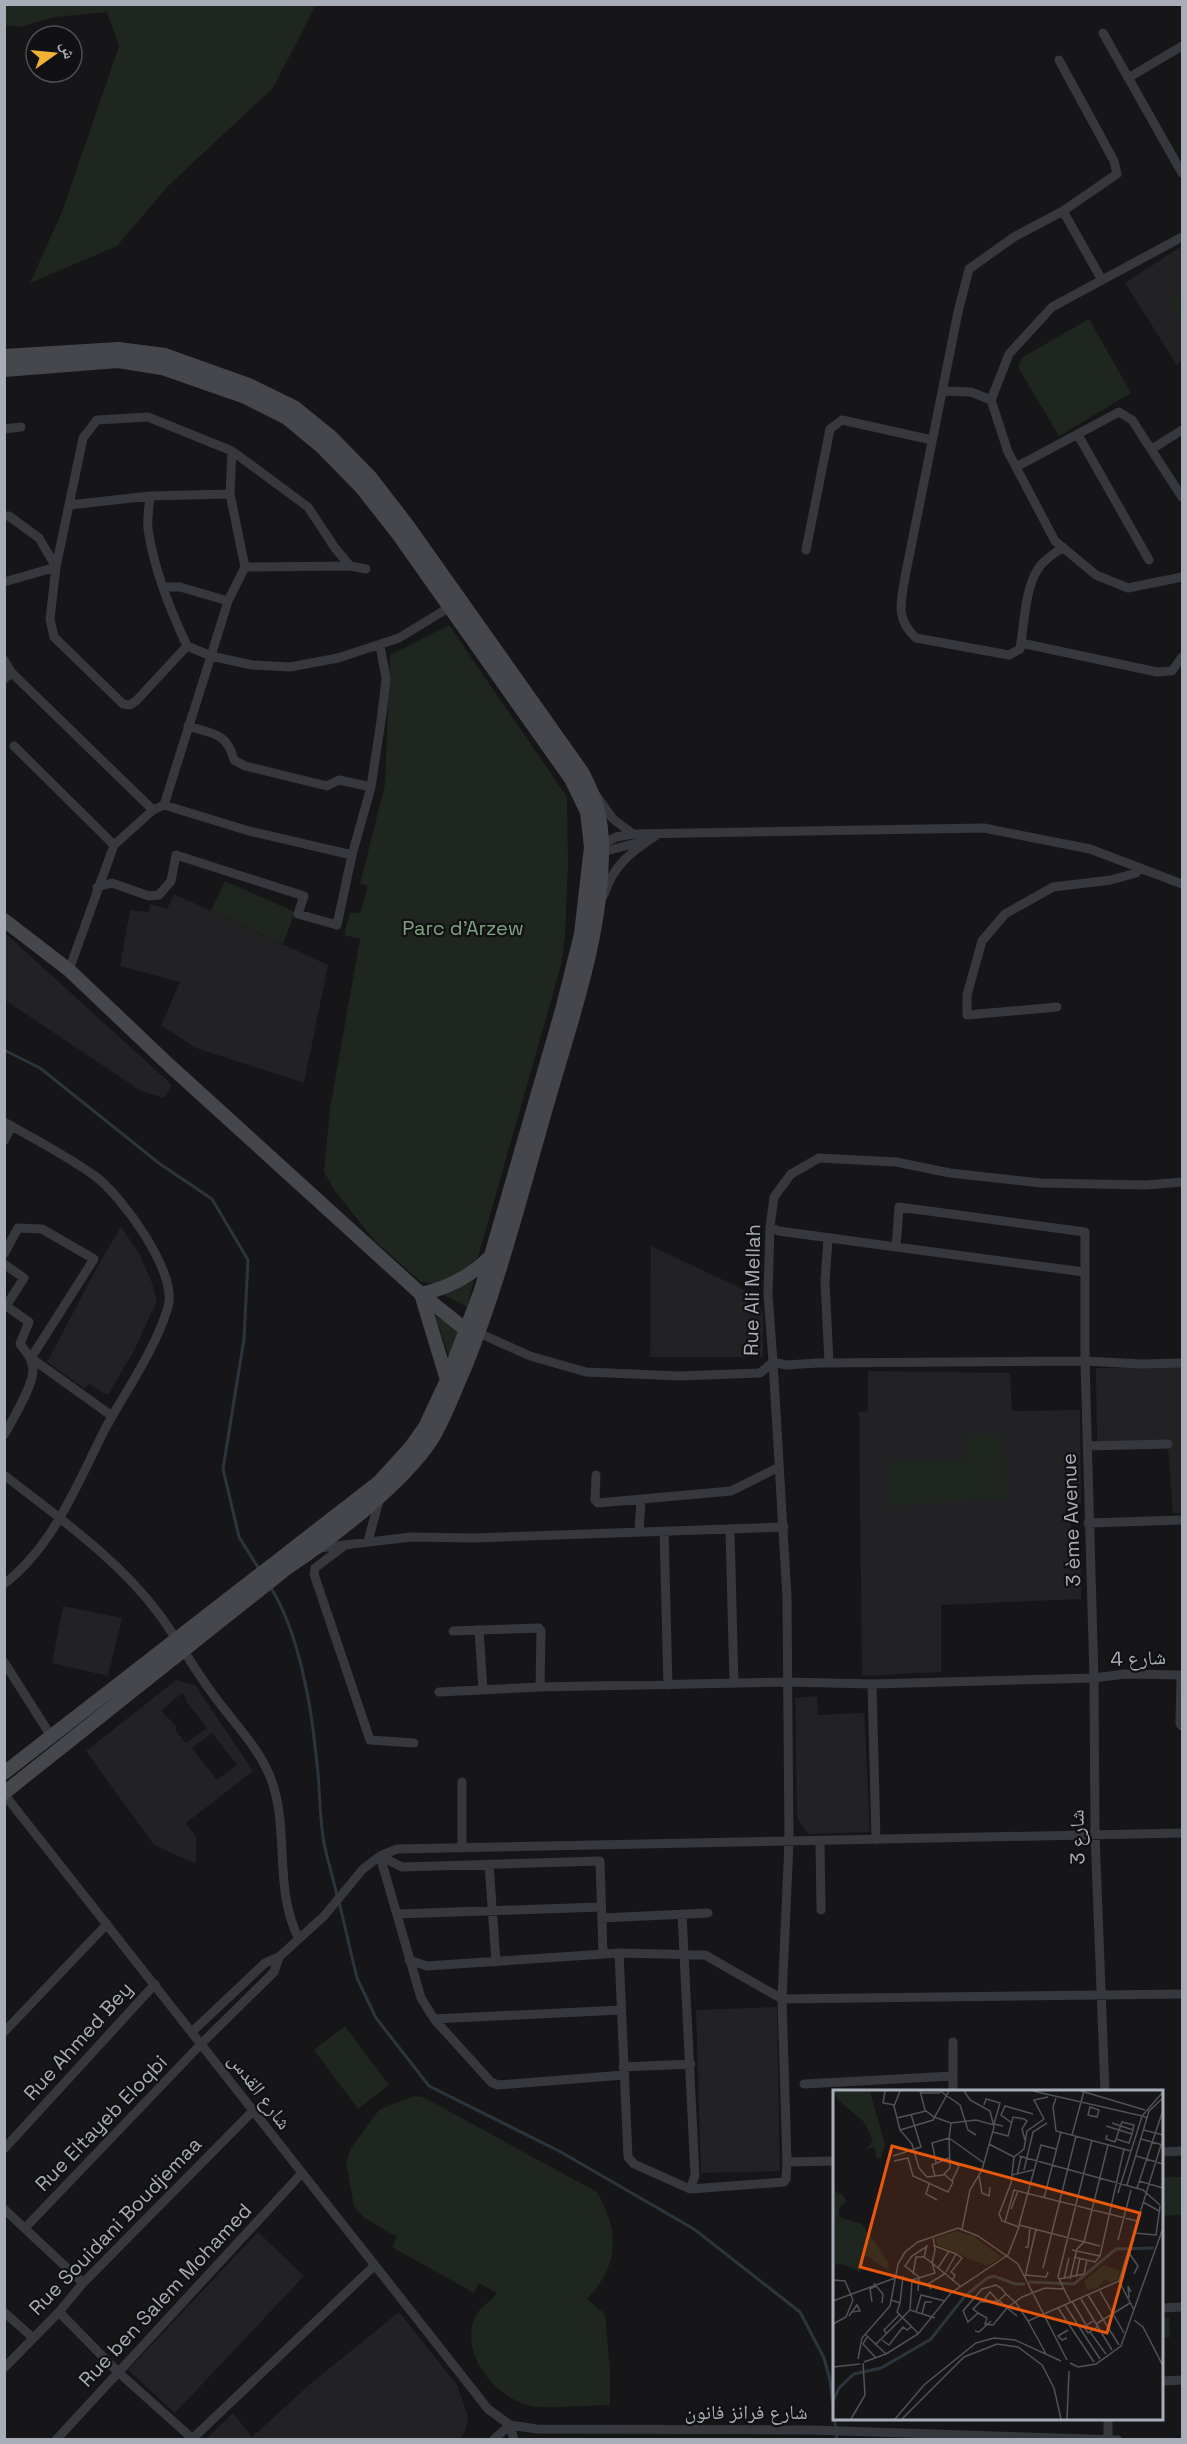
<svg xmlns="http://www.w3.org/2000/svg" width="1187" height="2444" font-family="'Space Grotesk','Noto Naskh Arabic',sans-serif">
<rect width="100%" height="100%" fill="#161618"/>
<path fill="#222225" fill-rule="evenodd" d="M 1182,246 L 1182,361 L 1177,365 L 1125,283 Z
M 174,894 L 328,965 L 304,1083 L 196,1048 L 161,1025 L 180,982 L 120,966 L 130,910 L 149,912 L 150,904 L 167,909 Z
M 5,933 L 172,1085 L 164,1098 L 141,1091 L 5,1000 Z
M 121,1227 L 139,1253 L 152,1283 L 157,1301 L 133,1352 L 108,1395 L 89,1384 L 84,1388 L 47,1362 L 101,1260 Z
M 651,1246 L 751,1293 L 763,1313 L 763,1357 L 650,1357 Z
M 1182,1367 L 1182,1513 L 1173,1513 L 1168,1447 L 1097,1442 L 1096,1368 Z
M 868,1371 L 1010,1373 L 1012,1411 L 1080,1410 L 1081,1503 L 1070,1505 L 1072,1565 L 1081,1565 L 1081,1599 L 941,1605 L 941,1672 L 862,1676 L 859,1412 L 868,1411 Z
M 63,1606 L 122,1618 L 108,1676 L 52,1663 Z
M 176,1680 L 195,1685 L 253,1771 L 186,1823 L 196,1837 L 196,1864 L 154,1845 L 86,1751 ZM 182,1693 L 186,1698 L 185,1700 L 207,1728 L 186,1743 L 175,1730 L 177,1727 L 161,1711 ZM 212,1733 L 237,1765 L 217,1780 L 192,1748 Z
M 817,1696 L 818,1715 L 864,1713 L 870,1832 L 808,1834 L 797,1818 L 795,1698 Z
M 777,2007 L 780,2171 L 701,2173 L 696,2010 Z
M 258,2232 L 304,2276 L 175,2413 L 128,2370 Z
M 399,2312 L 457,2385 L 468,2416 L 466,2429 L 460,2439 L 206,2439 L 233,2413 L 252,2437 L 309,2385 Z"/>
<path fill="#1e261f" d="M 5,4 L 316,4 L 316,5 L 273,88 L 168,186 L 117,246 L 30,283 L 62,212 L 119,46 L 107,12 L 55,17 L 20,27 L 5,25 Z
M 1182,292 L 1182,324 L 1168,300 Z
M 1089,319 L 1131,393 L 1059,436 L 1018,367 L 1023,357 Z
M 449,625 L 567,797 L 568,864 L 565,937 L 560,969 L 478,1257 L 462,1275 L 438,1284 L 421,1282 L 374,1240 L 335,1191 L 324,1172 L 330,1108 L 360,939 L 344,935 L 350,913 L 360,913 L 368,886 L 360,884 L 385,784 L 390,655 Z
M 225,881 L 295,912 L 283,944 L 211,911 Z
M 474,1280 L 467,1307 L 442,1294 Z
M 435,1316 L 459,1329 L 450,1360 Z
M 1003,1433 L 1006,1499 L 891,1505 L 889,1462 L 966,1460 L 964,1435 Z
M 345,2026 L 389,2085 L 358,2109 L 314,2050 Z
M 415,2096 L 423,2097 L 597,2192 C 620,2231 619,2266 587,2299 L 605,2314 L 610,2370 L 610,2405 C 591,2405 543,2410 528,2405 C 494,2396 459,2353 475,2317 C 479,2308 491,2301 497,2293 L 479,2283 L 474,2293 L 392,2247 L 397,2237 L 363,2217 L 354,2206 L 346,2163 L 351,2148 L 380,2109 Z
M 1162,2177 L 1182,2177 L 1182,2215 L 1162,2216 Z
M 1169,2317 L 1170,2337 L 1162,2338 L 1162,2318 Z"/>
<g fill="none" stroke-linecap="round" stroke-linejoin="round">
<path stroke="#2c353c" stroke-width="3" d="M 4,1050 L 40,1068 L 160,1164 L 212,1199 L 248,1260 L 244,1339 L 223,1469 L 239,1537 L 259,1569
M 271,1588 C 298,1631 311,1703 316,1755 C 320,1782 319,1810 323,1837 C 326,1857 333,1876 337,1896
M 339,1902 L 357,1978 L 376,2018 L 429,2086 L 559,2151 L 694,2229 L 800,2312 L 824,2358 L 830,2380 L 837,2440"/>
<path stroke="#37383d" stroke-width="9" d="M 1103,33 L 1182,173
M 1059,60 L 1114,161 L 1117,174 L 1063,211 L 1014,237 L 969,269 L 958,312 L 905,577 C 901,602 895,619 916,638 L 1009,655 L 1020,649 C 1024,626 1025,588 1038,569 C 1044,559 1054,554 1063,547
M 1128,78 L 1182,46
M 1063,211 L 1102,280
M 1182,237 L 1052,307 L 1009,354 L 991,400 L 1008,452 L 1055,541 L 1096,575 L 1128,588 L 1182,577
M 942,391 L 971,392 L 991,400
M 4,429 L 21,427
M 1078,435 L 1149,560
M 1152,449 L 1182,430
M 1016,467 L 1119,412 L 1132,420 L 1182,497
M 230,494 L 232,451
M 150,496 C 149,507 147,519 148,529 C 154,570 170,609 187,646
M 69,505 L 150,496 L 230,494 L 245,567
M 4,516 L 9,516 L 39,538 L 56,567 L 50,619 L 54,637 L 123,704 L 130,705 L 136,701 L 187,646 L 211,656 L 228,601 L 245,567 L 350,566 L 366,569
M 806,550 L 830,429 L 842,420 L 932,440
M 4,582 L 56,567 L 83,438 L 97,420 L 148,417 L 232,451 L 308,507 L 335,548 L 350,566
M 163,587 L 180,587 L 228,601
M 1021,643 L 1157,672 L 1172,671 L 1182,657
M 4,660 L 12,673
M 4,679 L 12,673 L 153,810
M 188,726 C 212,734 227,732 234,760 L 245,766 L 327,786 L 339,780 L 371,787
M 14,746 L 114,845
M 596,795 L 613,819 L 633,834 L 984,828 L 1090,849 L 1182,884
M 164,805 L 249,831 L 352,855 L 371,787 L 382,714 L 386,678 L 380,646
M 599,846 L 616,837 L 633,834
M 602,846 L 610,850 L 640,842
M 97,887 L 112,883 L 149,896 L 159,895 L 171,881 L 176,855 L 304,896 L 298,914 L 337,925 L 352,855
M 604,895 C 613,865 632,851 657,835
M 69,970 L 114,845 L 153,810 L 164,805 L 211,656 L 252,665 L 290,667 L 338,658 L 399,638 L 453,605
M 1057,1007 L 967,1015 L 967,995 L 982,941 L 1005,914 L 1053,887 L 1111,880 L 1136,873 L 1140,868
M 4,1122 C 35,1139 67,1156 95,1176 C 122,1196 178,1273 168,1307 C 154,1353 125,1391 103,1433 C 76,1487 53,1546 4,1584
M 4,1141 L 12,1126
M 770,1227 L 779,1231 L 896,1247 L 899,1207 L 1085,1232 L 1085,1361 L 1094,1678 L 1095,1834 L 1105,2092
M 828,1238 L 825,1282 L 829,1363
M 896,1247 L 1084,1272
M 4,1254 L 18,1228 L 42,1229 L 94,1259 L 31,1358 L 112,1416
M 4,1264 L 24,1278 L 6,1306 L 29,1322 L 20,1344 C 26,1352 32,1358 33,1369 C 34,1384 12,1421 4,1435
M 479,1333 L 530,1356 L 586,1372 L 679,1376 L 760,1373 L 773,1362 L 768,1294 L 770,1227 L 774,1197 L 791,1174 L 819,1158 L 896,1162 L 950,1173 L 1041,1183 L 1146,1185 L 1182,1182
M 1087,1446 L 1168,1444
M 4,1475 C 58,1517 118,1559 159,1614 C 179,1641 195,1671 215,1697 C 234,1723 260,1749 271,1779 C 290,1830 273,1889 299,1939
M 596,1475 L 595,1500 L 598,1503 L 731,1491 L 779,1467
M 1088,1523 L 1182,1520
M 664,1531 L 668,1685
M 730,1531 L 734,1683
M 639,1532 L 641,1499
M 368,1541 L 380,1497
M 344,1546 L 315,1568 L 314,1574 L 370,1740 L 414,1743
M 319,1548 L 411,1537 L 474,1538 L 784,1527
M 479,1630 L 483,1690
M 453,1631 L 539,1628 L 541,1631 L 540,1687
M 4,1662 L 51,1736
M 1181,1675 L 1180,1724 L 1182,1726
M 872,1684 L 876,1840
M 439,1692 L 540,1687 L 788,1682 L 872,1684 L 1094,1678 L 1125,1674 L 1182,1675
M 462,1782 L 462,1846
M 4,1794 C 167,1998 325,2205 488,2409 L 510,2425 L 537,2429 L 812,2430 L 1118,2440
M 820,1841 L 821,1910
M 380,1856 L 421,1998 L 434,2019 L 491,2082 L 498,2085 L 624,2075
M 380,1856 L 402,1867 L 600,1861 L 603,1954
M 489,1864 L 496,1962
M 397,1914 L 601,1907
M 682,1914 L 695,2176 L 690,2189
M 602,1918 L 708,1913
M 619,1953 L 628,2157 L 634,2164 L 690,2189 L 784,2182 L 786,2179 L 787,2162 L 782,1999 L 789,1842 L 787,1597 L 773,1362 L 786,1365 L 818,1363 L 1085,1361 L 1141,1364 L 1182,1363
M 409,1960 L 427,1966 L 619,1953 L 705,1955 L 782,1999 L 1182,1994
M 434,2019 L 621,2010
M 193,2031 L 265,1963 L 279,1957 L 324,1916 L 363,1869 L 380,1856 L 397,1849 L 1182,1833
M 4,2032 L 107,1924
M 953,2042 L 953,2092
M 623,2067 L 691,2064
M 804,2084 L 953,2076
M 4,2149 L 155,1984
M 1162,2152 L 1182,2151
M 787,2162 L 834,2161
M 4,2209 L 83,2283
M 26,2227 L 202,2043 L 274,1972 L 279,1957
M 1162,2308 L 1182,2307
M 4,2312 L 32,2337
M 59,2312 L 118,2372 L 194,2440
M 4,2368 L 59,2312 L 83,2283 L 253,2111
M 1162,2381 L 1182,2380
M 1108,2439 L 1108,2418
M 56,2440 L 301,2174
M 191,2440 L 374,2266
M 493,2440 L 510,2425 L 514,2440"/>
<path stroke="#45474d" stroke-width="14" d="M 4,356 L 118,349 L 165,355 L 249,385 L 294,407 L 331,437 L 371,478 L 408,526 L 582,772 C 597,800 602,818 602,850 C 602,942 567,1031 543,1119 C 519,1202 498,1285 466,1365 C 455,1389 446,1416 432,1439 C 403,1484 332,1538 287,1568 L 4,1793
M 4,370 L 118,361 L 162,368 L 245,397 L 287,418 L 322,447 L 361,487 L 398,534 L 571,779 L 587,812 L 591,847 L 581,934 L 562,1010 L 481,1290 L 447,1380 L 425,1427 L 410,1448 L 379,1482 L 4,1773
M 4,920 L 69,970 L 169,1065 L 421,1294 L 465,1329 L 474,1332
M 447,1380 L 421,1294 C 448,1288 471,1276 490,1257"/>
</g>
<g text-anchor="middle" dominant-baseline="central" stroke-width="4.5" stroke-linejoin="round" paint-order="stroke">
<g font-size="20" fill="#7fa381" stroke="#111113">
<text x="463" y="928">Parc d'Arzew</text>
</g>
<g font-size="20" fill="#a8adb8" stroke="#111113">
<text transform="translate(752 1290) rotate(-89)">Rue Ali Mellah</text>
<text transform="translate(1071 1520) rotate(-92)">3 ème Avenue</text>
<text transform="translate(1138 1658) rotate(-2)">شارع 4</text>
<text transform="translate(1077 1837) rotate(-91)">شارع 3</text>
<text transform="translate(78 2041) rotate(-48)">Rue Ahmed Bey</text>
<text transform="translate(260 2091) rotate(53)">شارع القدس</text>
<text transform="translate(101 2123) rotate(-46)">Rue Eltayeb Eloqbi</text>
<text transform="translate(115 2226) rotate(-46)">Rue Souidani Boudjemaa</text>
<text transform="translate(165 2295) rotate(-47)">Rue ben Salem Mohamed</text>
<text x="746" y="2412">شارع فرانز فانون</text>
</g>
</g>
<g transform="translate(833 2090)">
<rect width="330" height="330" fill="#161618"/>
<path d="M 0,1 L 37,1 L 52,55 L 48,69 L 43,67 L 42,57 L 34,59 L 40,50 L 31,32 L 5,10 ZM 0,86 L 2,101 L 10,105 L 13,112 L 6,118 L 6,127 L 29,134 L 55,172 L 56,181 L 34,166 L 31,167 L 27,182 L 9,174 L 0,175 ZM 123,141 L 140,146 L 169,167 L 154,176 L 104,155 L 102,148 ZM 270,175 L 287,180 L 285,189 L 277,193 L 272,189 L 265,198 L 254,200 L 251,191 Z" fill="#1e261f"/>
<path fill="none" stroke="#2c353c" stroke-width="3" d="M 196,192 L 241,194 L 283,159 L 321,158M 0,311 L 6,298 L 21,284 L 48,278 L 98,249 L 131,207 L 154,188 L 161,186 L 182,194 L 192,194"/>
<path fill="none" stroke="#505258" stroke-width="1.5" d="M 52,1 L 50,13 L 62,15M 67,1 L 61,16 L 67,40 L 79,54 L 86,78 L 94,87 L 110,85 L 117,78 L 116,48 L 99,53 L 103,72M 87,1 L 92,20 L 101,27 L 118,33 L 143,30 L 161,35M 107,1 L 127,15 L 135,40 L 143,45M 200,1 L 309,26 L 330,2M 248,1 L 312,20M 88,3 L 107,3M 223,8 L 220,17 L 223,41 L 298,61M 151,15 L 153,9 L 167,13 L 161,34 L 170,36M 257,17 L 266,20 L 264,27 L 255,25 ZM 64,28 L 93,21M 118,33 L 116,48 L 151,73M 179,33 L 168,25 L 172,16 L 200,24M 279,33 L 300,40M 273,36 L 299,44 L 301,35 L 289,32 L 286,40 L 282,52 L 273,49 L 274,45M 67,40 L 100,30 L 116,1M 311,40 L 330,45M 160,42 L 175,46 L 180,27 L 191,29 L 194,31 L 189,39 L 192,50M 239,45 L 251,1M 283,49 L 296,53 L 299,44M 308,49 L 330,55M 156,54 L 181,67M 223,59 L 208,55 L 186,135 L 267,156M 60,66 L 88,57 L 78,24M 186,66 L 310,100 L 327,115M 303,66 L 330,74M 61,71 L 75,68 L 80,86 L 115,102 L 120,92 L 111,84M 117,71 L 126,76 L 119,91M 191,80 L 200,42 L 214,33M 179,85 L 200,80M 184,85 L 188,67M 102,86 L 99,75 L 116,68M 146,86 L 149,103 L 156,106 L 157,97M 306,91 L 330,98M 96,94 L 93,104 L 104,110M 294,95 L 316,21 L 330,8M 304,98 L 330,20M 285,103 L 309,26 L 315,28M 211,108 L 228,42M 310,112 L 326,121M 178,119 L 185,101M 172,132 L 181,100 L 304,131M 129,139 L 137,100 L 149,80 L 161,37 L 157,21 L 137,10 L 131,1M 301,143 L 323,145 L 327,116M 100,146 L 102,160 L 99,173 L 127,196M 285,150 L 298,100M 94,155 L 91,167 L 99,173 L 102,183 L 79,190 L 77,220 L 102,228M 102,156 L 123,164 L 113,182M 192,157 L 195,157 L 197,138M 239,160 L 267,166M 296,163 L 305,176 L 301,184M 175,165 L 186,137 L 169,131 L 166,124 L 178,93 L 181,67 L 191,59 L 194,41 L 211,29 L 201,10 L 215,7M 241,167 L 262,172 L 267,166 L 291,59M 105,178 L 116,161M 210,178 L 243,46M 80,184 L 83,167 L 91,167M 193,185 L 213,187 L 215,182M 291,186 L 286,191 L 301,220M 192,187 L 203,139M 243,187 L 247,168M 226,189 L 251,184 L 254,170M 231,189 L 236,168M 237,189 L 244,159 L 251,152 L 275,55M 0,190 L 12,191 L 20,210 L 13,227 L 0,234M 119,191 L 122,185 L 118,182 L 129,168 L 123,164M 43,196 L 50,204 L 49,213M 98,199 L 95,194 L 113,183M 231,199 L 212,198 L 189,207 L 182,212 L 174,218 L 167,211 L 147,212 L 140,219 L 145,223 L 135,232 L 130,221 L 149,199 L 163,195 L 168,198 L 173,204 L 182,212 L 183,213 L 195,231 L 286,191 L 328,55M 85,201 L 86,187 L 72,176 L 79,166 L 93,157M 267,201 L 291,243M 255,205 L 286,255M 296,208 L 295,196 L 298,202M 248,209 L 279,260M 58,210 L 67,213 L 64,222 L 85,243M 0,211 L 62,188M 154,211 L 152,208 L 157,202 L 165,211 L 173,204M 239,211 L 253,235M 39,212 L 37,199 L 43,196 L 41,193M 67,213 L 70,186M 238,213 L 225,187 L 259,50M 232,215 L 267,269M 225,218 L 261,272M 83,222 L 88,205 L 112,211M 145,223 L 154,228 L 152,234 L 160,235 L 174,218 L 184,226M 89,224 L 92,212 L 99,212M 16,226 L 24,215 L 27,221 L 19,222M 301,230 L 310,237 L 330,276M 195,231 L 213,264M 260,231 L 251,237 L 255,243 L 264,237M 263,234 L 297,213M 142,241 L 146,242 L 158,231M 257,242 L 273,264M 54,244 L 51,240 L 67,224M 33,245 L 53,264M 34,247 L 30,254 L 43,268M 234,248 L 229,250 L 225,246 L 235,240M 49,250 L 56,255 L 70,237 L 74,240 L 78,237M 42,255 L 77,220M 53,264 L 85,244 L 118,203 L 175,165M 25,269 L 29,248 L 57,216 L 65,174 L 72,162 L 85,152 L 125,138 L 145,146 L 185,174 L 234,270M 31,272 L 53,264M 237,273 L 245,277 L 263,274 L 288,256 L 330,138M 0,277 L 27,274M 18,329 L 32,305 L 30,273M 62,329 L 91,295 L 143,253 L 161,248 L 182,250 L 228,271M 69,329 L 131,267 L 164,254 L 185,257 L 209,275 L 221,298 L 228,329M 234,329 L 236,281"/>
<path fill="#e8590c" fill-opacity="0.15" stroke="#e8590c" stroke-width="3" d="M 59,56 L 307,123 L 274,243 L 27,177 Z"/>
<rect width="330" height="330" fill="none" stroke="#a8adb8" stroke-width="3"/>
</g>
<rect width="1187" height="2444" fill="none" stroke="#a8adb8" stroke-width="12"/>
<g transform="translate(54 54) rotate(75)"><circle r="28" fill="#111113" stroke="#4d4f55" stroke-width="1.5"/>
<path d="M0-4.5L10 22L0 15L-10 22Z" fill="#f2b134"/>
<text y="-9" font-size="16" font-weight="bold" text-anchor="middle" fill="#a8adb8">ش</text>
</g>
</svg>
